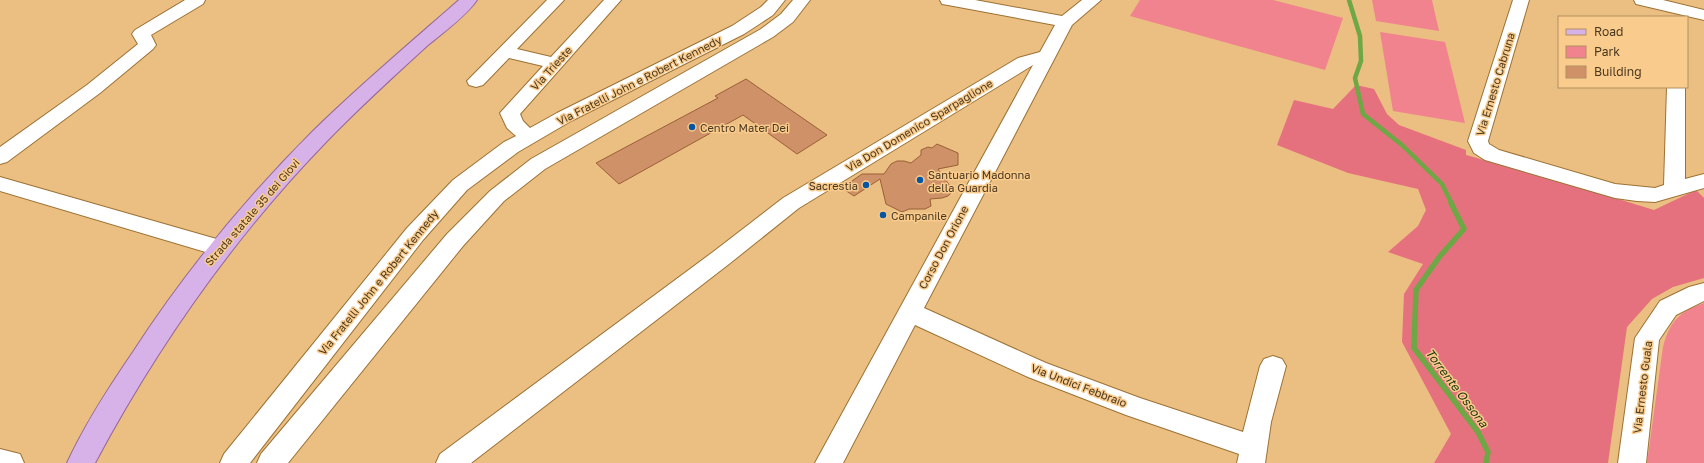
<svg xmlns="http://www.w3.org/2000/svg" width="1704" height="463" font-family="'Golos Text',sans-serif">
<rect width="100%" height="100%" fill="#ebbe81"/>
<path fill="#f0838e" d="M 1140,0 L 1273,0 L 1343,18 L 1325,70 L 1130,16 Z
M 1372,0 L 1432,0 L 1439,31 L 1376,21 Z
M 1380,32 L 1445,42 L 1465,123 L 1393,111 Z
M 1704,303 L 1704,463 L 1647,463 L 1663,347 C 1670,321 1679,312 1704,303 Z"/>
<path fill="#e6717e" d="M 1356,85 L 1374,89 L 1387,114 L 1399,125 L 1466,150 L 1466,155 L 1553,179 L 1654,210 L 1696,190 L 1704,198 L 1704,278 L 1673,287 L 1652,299 L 1627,327 L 1608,463 L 1434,463 L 1451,434 L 1402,342 L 1404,294 L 1423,264 L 1388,252 L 1418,226 L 1426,210 L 1418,189 L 1348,173 L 1277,145 L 1294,100 L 1333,109 Z"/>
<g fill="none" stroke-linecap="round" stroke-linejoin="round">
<path stroke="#6da845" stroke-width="4.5" d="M 1349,0 L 1360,36 L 1361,61 L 1355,78 L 1363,114 L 1402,145 L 1442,184 L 1452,204"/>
<path stroke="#6da845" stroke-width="5.5" d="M 1451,203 L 1464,229 L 1440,256 L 1416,290 L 1414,348 L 1478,432 L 1488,452 L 1486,463"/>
</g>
<path fill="#cf9167" stroke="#9a6037" d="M 746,79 L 827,135 L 797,154 L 743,115 L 619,184 L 596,163 L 718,98 L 715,96 Z
M 937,144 L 958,153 L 958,165 L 938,169 L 950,186 L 952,192 L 948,196 L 942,198 L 930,199 L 931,206 L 925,209 L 909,209 L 902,212 L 886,204 L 880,179 L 854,196 L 842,188 L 862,174 L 884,174 L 891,164 L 897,161 L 904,161 L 911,163 L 921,155 L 921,150 L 928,147 L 932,148 Z"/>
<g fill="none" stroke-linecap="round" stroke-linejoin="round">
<defs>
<path id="minor" d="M 185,0 L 205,0 L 203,4 L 151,35 L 156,45 L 153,49 L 100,93 L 7,162 L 0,164 L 0,147 L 87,85 L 138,44 L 132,34 L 135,30 Z
M 547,0 L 564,0 L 517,49 L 551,57 L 604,0 L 621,0 L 520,114 L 523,121 L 530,128 L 557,113 L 732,26 L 761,7 L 768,0 L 785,0 L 773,15 L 744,34 L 571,121 L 518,152 L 467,190 L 423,240 L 250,463 L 220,463 L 224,454 L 407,228 L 453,180 L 504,142 L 516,136 L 507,128 L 500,113 L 543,66 L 509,58 L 483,85 L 476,87 L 469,85 L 467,81 Z
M 793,0 L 810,0 L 793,22 L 773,37 L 545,169 L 504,201 L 463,246 L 288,463 L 257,463 L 261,454 L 447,234 L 490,191 L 531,159 L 761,29 L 781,14 Z
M 940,0 L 975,0 L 1062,16 L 1082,0 L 1101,0 L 1072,25 L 924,308 L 1046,363 L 1140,398 L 1243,432 L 1260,366 L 1264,359 L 1273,356 L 1282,359 L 1286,366 L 1271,422 L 1265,463 L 1237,463 L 1239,454 L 1126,415 L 1028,377 L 915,325 L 843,463 L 815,463 L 1033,65 L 799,208 L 729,264 L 471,463 L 436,463 L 440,454 L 713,252 L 783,198 L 1018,58 L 1040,52 L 1055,25 L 948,5 L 942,4 Z
M 1513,0 L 1529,0 L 1488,141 L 1489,144 L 1499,150 L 1615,184 L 1655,188 L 1664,185 L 1667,87 L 1685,87 L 1685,179 L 1704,174 L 1704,188 L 1655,202 L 1637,201 L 1615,198 L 1485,160 L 1474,153 L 1468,141 Z
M 1634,0 L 1663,0 L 1704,10 L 1704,20 L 1636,4 Z
M 0,177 L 227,242 L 230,248 L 227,254 L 219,256 L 0,191 Z
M 1704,283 L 1704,301 L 1676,315 L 1659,340 L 1646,463 L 1618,463 L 1635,338 L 1660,301 L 1689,287 Z
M 0,449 L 20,454 L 24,463 L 0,463 Z"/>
<path id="major" d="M 459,0 L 477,0 C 467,15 443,33 428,45 C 394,76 359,108 327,141 C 234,237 158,345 95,463 L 67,463 C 85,424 109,387 133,352 C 185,272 245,199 313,131 C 360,85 410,43 459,0 Z"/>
</defs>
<use href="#minor" stroke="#9c7235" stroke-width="2"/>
<use href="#major" stroke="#946698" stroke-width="2"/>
<use href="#minor" fill="#fff" fill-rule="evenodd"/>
<use href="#major" fill="#d7b2e8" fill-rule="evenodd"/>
</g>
<g fill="#0455a3" stroke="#f9cb8d" stroke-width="1.5">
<circle cx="692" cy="127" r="4"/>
<circle cx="920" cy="180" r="4"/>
<circle cx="866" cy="185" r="4"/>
<circle cx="883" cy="215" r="4"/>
</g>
<g text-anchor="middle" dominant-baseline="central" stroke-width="3" stroke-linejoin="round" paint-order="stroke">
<g font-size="11" fill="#4a381e" stroke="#f9cb8d">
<text transform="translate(551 68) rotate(-48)">Via Trieste</text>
<text transform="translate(639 80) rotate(-27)">Via Fratelli John e Robert Kennedy</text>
<text transform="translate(1495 84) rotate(-73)">Via Ernesto Cabruna</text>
<text transform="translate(919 125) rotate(-31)">Via Don Domenico Sparpaglione</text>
<text transform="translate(252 212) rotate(-49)">Strada statale 35 dei Giovi</text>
<text transform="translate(943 247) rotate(-62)">Corso Don Orione</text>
<text transform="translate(378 282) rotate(-51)">Via Fratelli John e Robert Kennedy</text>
<text transform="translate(1079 385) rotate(21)">Via Undici Febbraio</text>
<text transform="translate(1642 387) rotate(-83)">Via Ernesto Guala</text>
</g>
<g font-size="11" fill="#4a381e" stroke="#f9cb8d" text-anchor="start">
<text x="700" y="127">Centro Mater Dei</text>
<text x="928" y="174">Santuario Madonna<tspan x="928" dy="13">della Guardia</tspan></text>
<text x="858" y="185" text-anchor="end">Sacrestia</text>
<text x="891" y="215">Campanile</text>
</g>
<g font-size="12" font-style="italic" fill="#1c330b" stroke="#f9cb8d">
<text transform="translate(1457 388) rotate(53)">Torrente Ossona</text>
</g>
</g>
<rect x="1558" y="16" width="130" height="72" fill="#f9cb8d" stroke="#b39061"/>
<rect x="1566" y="29" width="20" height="6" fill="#d7b2e8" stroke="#b39061"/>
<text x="1594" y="36" font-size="12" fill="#4a381e">Road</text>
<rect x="1566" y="46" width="20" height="12" fill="#f0838e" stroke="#b39061"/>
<text x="1594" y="56" font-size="12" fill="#4a381e">Park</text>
<rect x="1566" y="66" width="20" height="12" fill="#cf9167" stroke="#b39061"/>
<text x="1594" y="76" font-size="12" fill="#4a381e">Building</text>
</svg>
